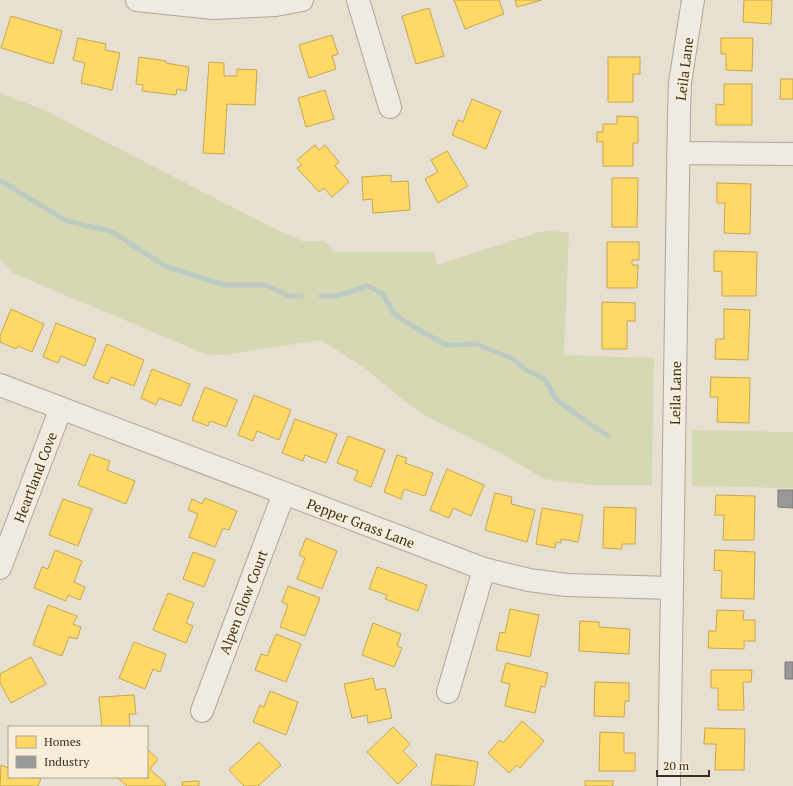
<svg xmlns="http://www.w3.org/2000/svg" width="793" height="786" font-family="'PT Serif',serif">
<rect width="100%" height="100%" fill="#e7e0d1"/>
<path fill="#d6d7b3" d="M 0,93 L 44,110 L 273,228 L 302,241 L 324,241 L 335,252 L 434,252 L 437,265 L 543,231 L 569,232 L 564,355 L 654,358 L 652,485 L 592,485 L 544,479 L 501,453 L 424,415 L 408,404 L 366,369 L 321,340 L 223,355 L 205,354 L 13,273 L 0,260 Z
M 692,430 L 793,432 L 793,488 L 692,486 Z"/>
<path fill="#ffd966" stroke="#c5a651" d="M 454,0 L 499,0 L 504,14 L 465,29 Z
M 515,0 L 542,0 L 517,7 Z
M 744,0 L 772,0 L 771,24 L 743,22 Z
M 429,8 L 444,56 L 416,64 L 402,16 Z
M 11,16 L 62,31 L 53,64 L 1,48 Z
M 332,35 L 338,54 L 332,56 L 336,69 L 309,78 L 299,45 Z
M 78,38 L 106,44 L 105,50 L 120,53 L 112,90 L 81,83 L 85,63 L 73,60 Z
M 721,38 L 753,38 L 752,71 L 726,70 L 726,54 L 721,54 Z
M 139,57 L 166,61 L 166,63 L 189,67 L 186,91 L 177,89 L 176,95 L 142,91 L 143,85 L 136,84 Z
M 608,57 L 640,57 L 640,74 L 633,74 L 633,102 L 608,102 Z
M 209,62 L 224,63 L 224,76 L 237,76 L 237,69 L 257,70 L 255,105 L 227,104 L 224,154 L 203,153 Z
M 781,79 L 793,79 L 793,99 L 780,99 Z
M 724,84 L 752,84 L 752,125 L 716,125 L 716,104 L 724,105 Z
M 325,90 L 334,119 L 306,127 L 298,98 Z
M 472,99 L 501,111 L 486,149 L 452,135 L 458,120 L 463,122 Z
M 617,116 L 638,117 L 638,143 L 633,143 L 633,166 L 603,166 L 603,142 L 597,142 L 597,132 L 603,132 L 603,124 L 617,124 Z
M 315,145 L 319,150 L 325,145 L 339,162 L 335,166 L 349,182 L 332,197 L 324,188 L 319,192 L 297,168 L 302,165 L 297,160 Z
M 447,151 L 468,186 L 438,203 L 425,179 L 438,172 L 431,160 Z
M 391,175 L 391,182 L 408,181 L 410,210 L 373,213 L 372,199 L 363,200 L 362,177 Z
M 612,178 L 638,178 L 637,227 L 612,227 Z
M 717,183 L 751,184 L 750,234 L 724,233 L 725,203 L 717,203 Z
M 607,242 L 639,242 L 639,260 L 632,260 L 632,265 L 638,265 L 637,288 L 607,288 Z
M 714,251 L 757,252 L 756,296 L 722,296 L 722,272 L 714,271 Z
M 602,302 L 635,303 L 635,321 L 627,321 L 627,349 L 602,349 Z
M 11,309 L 44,324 L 32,352 L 18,346 L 16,349 L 0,342 L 0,336 Z
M 724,309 L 750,310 L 748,360 L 715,359 L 716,339 L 724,339 Z
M 56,323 L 96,339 L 85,366 L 61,356 L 58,363 L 43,357 Z
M 107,344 L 144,360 L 134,386 L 111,377 L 108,384 L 93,378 Z
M 152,369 L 190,384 L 181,406 L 159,398 L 156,405 L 141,398 Z
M 711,377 L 750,378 L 749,423 L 717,422 L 718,397 L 710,397 Z
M 205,387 L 237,400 L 226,427 L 210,421 L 208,426 L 192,420 Z
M 254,395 L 291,410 L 279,440 L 257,431 L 253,441 L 238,435 Z
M 295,419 L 337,434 L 326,463 L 305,455 L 303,461 L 282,453 Z
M 348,436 L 385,450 L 371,487 L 354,480 L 358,471 L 337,463 Z
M 90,454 L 110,461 L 107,470 L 135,481 L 126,504 L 78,485 Z
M 397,455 L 407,458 L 405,463 L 433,473 L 425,496 L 404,489 L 401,499 L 384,492 Z
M 447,469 L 484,485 L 471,516 L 453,508 L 449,518 L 430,510 Z
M 495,493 L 512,497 L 511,504 L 535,510 L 527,542 L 485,530 Z
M 716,495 L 755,496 L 754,540 L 723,540 L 724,515 L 715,515 Z
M 205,498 L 237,511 L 229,530 L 223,528 L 215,547 L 189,537 L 198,514 L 188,510 L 192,499 L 202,504 Z
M 63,499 L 92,509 L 78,546 L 49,535 Z
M 604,507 L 636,508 L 635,544 L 622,544 L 622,549 L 603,548 Z
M 542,508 L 583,515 L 578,542 L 561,539 L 561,543 L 556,542 L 555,548 L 536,544 Z
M 306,538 L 337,551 L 322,589 L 297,579 L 305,558 L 299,555 Z
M 55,550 L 82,561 L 74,582 L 85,587 L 80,600 L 68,595 L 66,601 L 34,588 L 42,567 L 48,569 Z
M 715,550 L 755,552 L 754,599 L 721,598 L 722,571 L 714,570 Z
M 193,552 L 215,560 L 204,587 L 183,579 Z
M 377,567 L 427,585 L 418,611 L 385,599 L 387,595 L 369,589 Z
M 288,586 L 320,598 L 305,636 L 280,627 L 288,605 L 282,602 Z
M 168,593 L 194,603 L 186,623 L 193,626 L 186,643 L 153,630 Z
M 48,605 L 77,616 L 73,624 L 81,627 L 77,639 L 69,637 L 62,656 L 33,645 Z
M 510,609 L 539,615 L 530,657 L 496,650 L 500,632 L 505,633 Z
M 717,610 L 744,611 L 743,620 L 755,620 L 755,641 L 744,641 L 744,649 L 708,648 L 709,631 L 716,631 Z
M 580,621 L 599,622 L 599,627 L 630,629 L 629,654 L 579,651 Z
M 373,623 L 401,634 L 397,646 L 402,648 L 394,667 L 362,655 Z
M 276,634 L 301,644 L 286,682 L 255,670 L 261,654 L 267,656 Z
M 134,642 L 166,654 L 160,672 L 153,669 L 145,689 L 119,678 Z
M 31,657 L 46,684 L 11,703 L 0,683 L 0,674 Z
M 506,663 L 548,673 L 545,687 L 541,686 L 535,713 L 505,706 L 510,684 L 501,682 Z
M 711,670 L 752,670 L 751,682 L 743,682 L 744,710 L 718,710 L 718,688 L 711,688 Z
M 373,678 L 376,690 L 385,688 L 392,718 L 368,723 L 367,715 L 352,718 L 344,684 Z
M 595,682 L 629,683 L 629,701 L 625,701 L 624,717 L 594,716 Z
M 270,691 L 298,702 L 286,735 L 253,722 L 260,705 L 264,707 Z
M 134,695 L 136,714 L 129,714 L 130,727 L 102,727 L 99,697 Z
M 522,721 L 544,741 L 520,768 L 517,765 L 509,773 L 488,753 L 500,740 L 503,743 Z
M 393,727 L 410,744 L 403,751 L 417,765 L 398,784 L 367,752 Z
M 705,728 L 745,729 L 744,770 L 715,770 L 716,744 L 704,744 Z
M 600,732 L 624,733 L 624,753 L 635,753 L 635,771 L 599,771 Z
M 259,742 L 281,765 L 258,786 L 244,786 L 229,770 Z
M 147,749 L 158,759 L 150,769 L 166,784 L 165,786 L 127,786 L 118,778 L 120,777 L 147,777 Z
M 436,754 L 478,762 L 474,786 L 431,785 Z
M 1,765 L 9,768 L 9,777 L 41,778 L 38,786 L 0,786 Z
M 199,781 L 199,786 L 182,786 L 182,782 Z
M 585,781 L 613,781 L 613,786 L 585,786 Z"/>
<path fill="#999" stroke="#7d7975" d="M 778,490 L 793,490 L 793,508 L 778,507 Z
M 785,662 L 793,662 L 793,679 L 785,679 Z"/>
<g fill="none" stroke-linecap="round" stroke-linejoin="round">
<path stroke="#bcccc2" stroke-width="5" d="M 0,180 L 66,221 L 111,231 L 165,266 L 224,285 L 265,285 L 289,296 L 301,296
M 321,296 L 337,296 L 368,286 L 383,294 L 394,314 L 419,330 L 446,345 L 476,344 L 513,359 L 526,370 L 545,379 L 555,398 L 577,415 L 608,436"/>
<defs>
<path id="minor" d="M 137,0 L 213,8 L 276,5 L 302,0
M 358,0 L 390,107
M 678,153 L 793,154
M 0,385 L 484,569 L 529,580 L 567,585 L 672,588
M 0,568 L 61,408
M 448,692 L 484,569
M 202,711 L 284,493
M 669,786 L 679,113 L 680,83 L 693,0"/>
</defs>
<use href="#minor" stroke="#ada599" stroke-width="24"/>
<use href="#minor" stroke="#efebe3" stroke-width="22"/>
</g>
<g text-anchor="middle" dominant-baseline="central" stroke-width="4" stroke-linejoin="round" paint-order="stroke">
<g font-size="14" fill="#3d2e20" stroke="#f7eed8">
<text transform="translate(684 69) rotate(-83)">Leila Lane</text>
<text transform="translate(675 393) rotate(-89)">Leila Lane</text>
<text transform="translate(35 477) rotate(-69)">Heartland Cove</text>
<text transform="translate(361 523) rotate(21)">Pepper Grass Lane</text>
<text transform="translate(243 602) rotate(-69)">Alpen Glow Court</text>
</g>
</g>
<rect x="8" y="726" width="140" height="52" fill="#f7eed8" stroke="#ada18e"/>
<rect x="16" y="736" width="20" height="12" fill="#ffd966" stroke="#ada18e"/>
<text x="44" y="746" font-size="12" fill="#3d2e20">Homes</text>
<rect x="16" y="756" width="20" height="12" fill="#999999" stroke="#ada18e"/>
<text x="44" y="766" font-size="12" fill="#3d2e20">Industry</text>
<path d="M657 770v6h52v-6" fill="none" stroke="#3d2e20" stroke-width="2"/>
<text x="663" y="770" font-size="12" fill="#3d2e20" stroke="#f7eed8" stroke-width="3" paint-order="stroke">20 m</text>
</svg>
